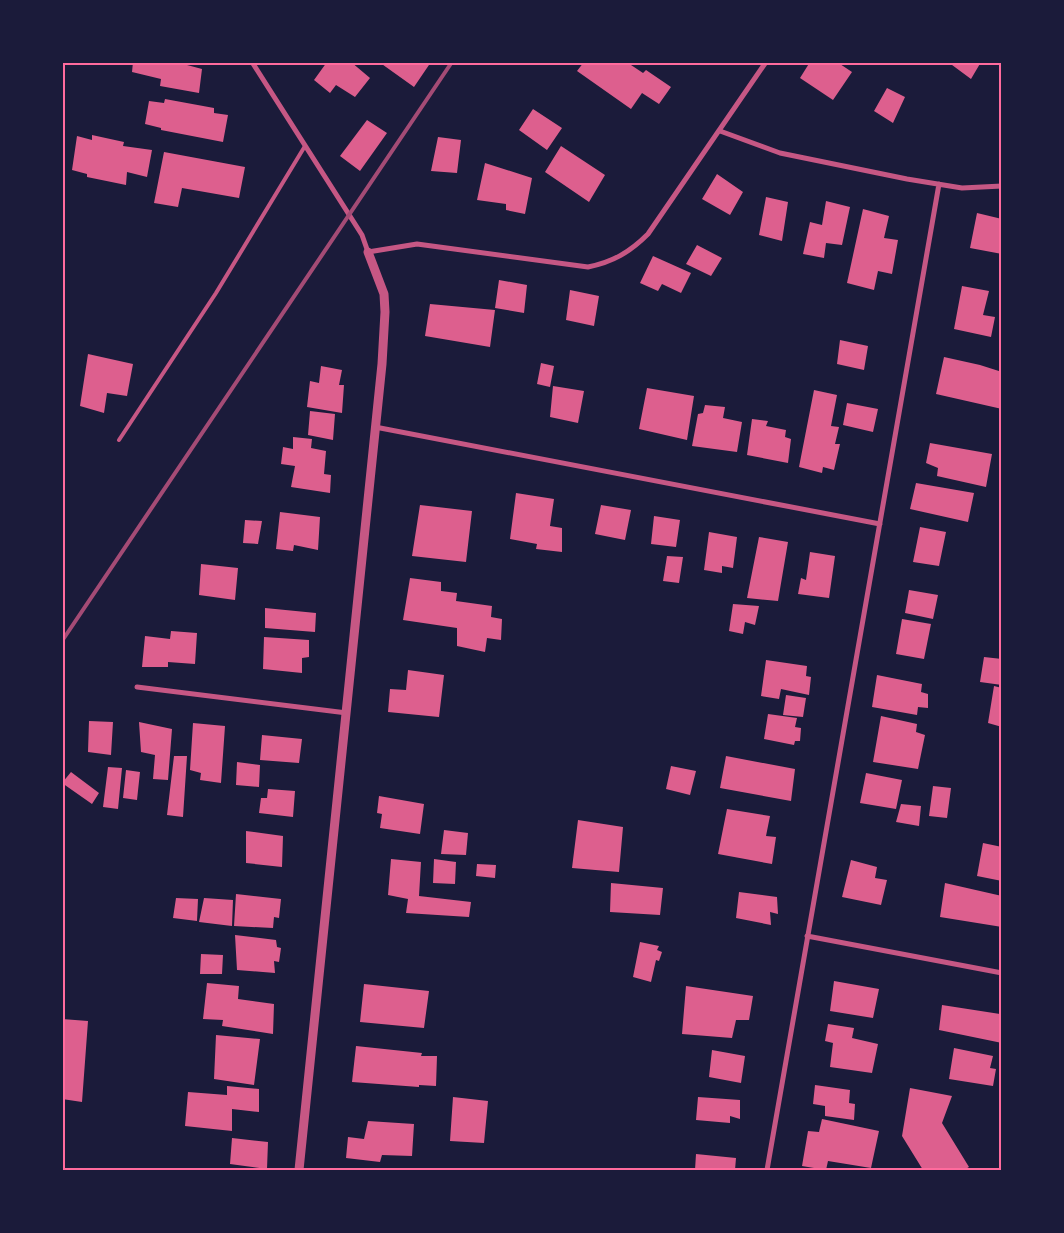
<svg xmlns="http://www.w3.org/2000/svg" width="1064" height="1233" font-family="'Alegreya Sans',sans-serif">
<rect width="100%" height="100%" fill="#1b1b3a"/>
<path fill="#dd5f8e" d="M 133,62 L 187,62 L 187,65 L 202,69 L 199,93 L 160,86 L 161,79 L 132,72 Z
M 327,62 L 351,62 L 370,78 L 355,97 L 336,85 L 330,93 L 314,80 Z
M 379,62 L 431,62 L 414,87 Z
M 584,62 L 633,62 L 631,65 L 643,73 L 646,70 L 671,87 L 659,104 L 642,93 L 631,109 L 577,71 Z
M 810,62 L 837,62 L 852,72 L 833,100 L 800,78 Z
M 948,62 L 981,62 L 971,79 Z
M 887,88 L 905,97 L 893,123 L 874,111 Z
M 165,99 L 214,108 L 214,113 L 228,115 L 223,142 L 161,130 L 161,128 L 145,124 L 149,101 L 164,103 Z
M 533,109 L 562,128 L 547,150 L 519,130 Z
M 367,120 L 387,133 L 360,171 L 340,156 Z
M 92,135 L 124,142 L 123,146 L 152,150 L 147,177 L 127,172 L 126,185 L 87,177 L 87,174 L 72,170 L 77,136 L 92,140 Z
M 438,137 L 461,140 L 457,173 L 431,171 Z
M 561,146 L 605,175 L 589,202 L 545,172 Z
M 164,152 L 245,167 L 239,198 L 182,188 L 178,207 L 154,203 Z
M 485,163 L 532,178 L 525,214 L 506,210 L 506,204 L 477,200 Z
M 717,174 L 743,192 L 730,215 L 702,199 Z
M 766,197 L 788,202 L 782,241 L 759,235 Z
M 826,201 L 850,207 L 842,245 L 826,243 L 824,258 L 803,254 L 810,222 L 822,225 Z
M 863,209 L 889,216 L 884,238 L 898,240 L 892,274 L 878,271 L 874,290 L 847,283 Z
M 977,213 L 1002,219 L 1002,254 L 970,248 Z
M 697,245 L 722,258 L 711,276 L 686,264 Z
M 653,256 L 691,273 L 681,293 L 662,284 L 658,291 L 640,283 Z
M 499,280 L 527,285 L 524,313 L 495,308 Z
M 962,286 L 989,291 L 983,315 L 995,317 L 991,337 L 954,329 Z
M 570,290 L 599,296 L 594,326 L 566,320 Z
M 430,304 L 495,310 L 490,347 L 425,336 Z
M 840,340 L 868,346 L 864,370 L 837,364 Z
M 88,354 L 133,364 L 127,396 L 107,393 L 104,413 L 80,406 Z
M 944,357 L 980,365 L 1002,372 L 1002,409 L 936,394 Z
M 541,363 L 554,366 L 550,387 L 537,384 Z
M 321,366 L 342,370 L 339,385 L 344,385 L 342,413 L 307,407 L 310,381 L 319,383 Z
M 553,386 L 584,391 L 578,423 L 550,417 Z
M 647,388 L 694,396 L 687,440 L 639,429 Z
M 814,390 L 837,395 L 831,426 L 839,427 L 835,444 L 840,444 L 834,470 L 823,467 L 822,473 L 799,467 Z
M 847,403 L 878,409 L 873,432 L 843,425 Z
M 705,405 L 725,407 L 723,418 L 742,422 L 737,452 L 692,446 L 698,414 L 703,413 Z
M 310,411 L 335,414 L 333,440 L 308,435 Z
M 752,419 L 768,421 L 766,426 L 786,430 L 785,437 L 791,439 L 788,463 L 747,455 Z
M 293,437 L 312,439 L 311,448 L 326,451 L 324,474 L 331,475 L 330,493 L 291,487 L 295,466 L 281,464 L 283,447 L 293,449 Z
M 930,443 L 992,454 L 986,487 L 937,476 L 938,468 L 926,463 Z
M 916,483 L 974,493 L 968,522 L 910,509 Z
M 516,493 L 554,499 L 550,526 L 562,528 L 562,552 L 536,549 L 537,544 L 510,539 Z
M 420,505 L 472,511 L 466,562 L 412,556 Z
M 601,505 L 631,510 L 625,540 L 595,534 Z
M 280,512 L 320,517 L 318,550 L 294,545 L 293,551 L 276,549 Z
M 654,516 L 680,520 L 676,547 L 651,544 Z
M 245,520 L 262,521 L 258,544 L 243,543 Z
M 920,527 L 946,532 L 939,566 L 913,562 Z
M 709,532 L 737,537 L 733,568 L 722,566 L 722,573 L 704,570 Z
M 759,537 L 788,542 L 778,601 L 747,598 Z
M 810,552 L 835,556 L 829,598 L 798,594 L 801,578 L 806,580 Z
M 667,556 L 683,557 L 679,583 L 663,581 Z
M 201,564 L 238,568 L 235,600 L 199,595 Z
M 410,578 L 441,582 L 441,591 L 457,593 L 456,601 L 492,606 L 491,617 L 502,619 L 501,640 L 487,638 L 485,652 L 457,646 L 457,628 L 403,620 Z
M 909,590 L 938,595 L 933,619 L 905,613 Z
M 733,604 L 759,606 L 755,625 L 745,622 L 743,634 L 729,631 Z
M 265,608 L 316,613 L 315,632 L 265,628 Z
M 902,619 L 931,624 L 924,659 L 896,654 Z
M 171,631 L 197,633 L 195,664 L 168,662 L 168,667 L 142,667 L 145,636 L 170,639 Z
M 264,637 L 309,640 L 309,657 L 302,658 L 302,673 L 263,669 Z
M 984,657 L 1002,659 L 1002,685 L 980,682 Z
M 766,660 L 807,666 L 806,676 L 811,677 L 809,695 L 781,689 L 779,699 L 761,696 Z
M 408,670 L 444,675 L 439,717 L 388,712 L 390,689 L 406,690 Z
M 877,675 L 922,684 L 921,692 L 928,694 L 928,708 L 918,707 L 917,715 L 872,707 Z
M 994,686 L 1002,688 L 1002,727 L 988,723 Z
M 786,695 L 806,698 L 803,717 L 783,715 Z
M 768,714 L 797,718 L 795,727 L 801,728 L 800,741 L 795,741 L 794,745 L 764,739 Z
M 881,716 L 917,724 L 916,732 L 925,735 L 918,769 L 873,762 Z
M 89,721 L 113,722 L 111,755 L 88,752 Z
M 139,722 L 172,729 L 168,780 L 153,779 L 155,755 L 141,752 Z
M 193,723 L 225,726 L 221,783 L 200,780 L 201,773 L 190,770 Z
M 262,735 L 302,739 L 299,763 L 260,760 Z
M 174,756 L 187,756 L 183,817 L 167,815 Z
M 726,756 L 795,769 L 791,801 L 720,788 Z
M 237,762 L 260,765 L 259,787 L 236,785 Z
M 671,766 L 696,771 L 690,795 L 666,789 Z
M 108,767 L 122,768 L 118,809 L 103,807 Z
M 126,770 L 140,772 L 137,800 L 123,798 Z
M 71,772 L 99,793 L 92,804 L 62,783 Z
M 866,773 L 902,780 L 896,809 L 860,803 Z
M 933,786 L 951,788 L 947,818 L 929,816 Z
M 268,789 L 295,791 L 293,817 L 259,813 L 261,798 L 267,798 Z
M 379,796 L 424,804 L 420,834 L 380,828 L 382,814 L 377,813 Z
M 901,804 L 921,806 L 919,826 L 896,822 Z
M 727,809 L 770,816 L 766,836 L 776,837 L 772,864 L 718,854 Z
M 578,820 L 623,827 L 619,872 L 572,868 Z
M 444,830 L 468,833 L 466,855 L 441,854 Z
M 246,831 L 283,836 L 282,867 L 246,863 Z
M 983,843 L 1002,847 L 1002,881 L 977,876 Z
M 391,859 L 421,862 L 419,896 L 471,902 L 469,917 L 406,913 L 408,899 L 388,895 Z
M 434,859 L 456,862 L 455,884 L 433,883 Z
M 851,860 L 877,867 L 875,878 L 887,880 L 881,905 L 842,897 Z
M 477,864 L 496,865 L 495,878 L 476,876 Z
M 611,883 L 663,888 L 660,915 L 610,912 Z
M 945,883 L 1002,896 L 1002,927 L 940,917 Z
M 739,892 L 777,897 L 778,914 L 770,912 L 771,925 L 736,918 Z
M 236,894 L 281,899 L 279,918 L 274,917 L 273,928 L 234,926 Z
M 176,898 L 198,899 L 197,921 L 173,918 Z
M 204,898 L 233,900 L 232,926 L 199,922 Z
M 235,935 L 276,940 L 277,947 L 281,948 L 279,962 L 274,961 L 275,973 L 237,970 Z
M 640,942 L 659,946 L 657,950 L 662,952 L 659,961 L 656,960 L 651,982 L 633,977 Z
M 201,954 L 223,955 L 222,974 L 200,974 Z
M 834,981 L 879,989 L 873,1018 L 830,1011 Z
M 207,983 L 239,986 L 238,999 L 274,1004 L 273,1034 L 222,1026 L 223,1020 L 203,1019 Z
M 364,984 L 429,991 L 424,1028 L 360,1022 Z
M 686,986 L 753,996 L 749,1020 L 736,1020 L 732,1038 L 682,1034 Z
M 942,1005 L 1000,1014 L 999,1024 L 1002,1024 L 1002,1043 L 939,1030 Z
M 62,1019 L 88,1021 L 82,1102 L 62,1099 Z
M 828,1024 L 854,1028 L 852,1038 L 878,1044 L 872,1073 L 830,1067 L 833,1043 L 825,1041 Z
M 216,1035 L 260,1039 L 254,1085 L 214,1079 Z
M 356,1046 L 422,1053 L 421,1056 L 437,1056 L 436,1086 L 419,1085 L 419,1087 L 352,1082 Z
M 954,1048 L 993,1056 L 990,1068 L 996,1069 L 993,1086 L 949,1079 Z
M 712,1050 L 745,1056 L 741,1083 L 709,1077 Z
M 815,1085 L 850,1090 L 849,1103 L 855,1104 L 854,1120 L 825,1116 L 825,1106 L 813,1104 Z
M 227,1086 L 259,1089 L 259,1112 L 232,1109 L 232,1131 L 185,1126 L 188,1092 L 227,1095 Z
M 910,1088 L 952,1096 L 942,1123 L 969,1167 L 964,1170 L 923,1170 L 902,1136 Z
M 453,1097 L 488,1101 L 484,1143 L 450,1141 Z
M 698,1097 L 740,1100 L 740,1119 L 730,1116 L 730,1123 L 696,1120 Z
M 822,1119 L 879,1131 L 871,1168 L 828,1161 L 826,1170 L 802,1166 L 808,1131 L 819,1132 Z
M 368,1121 L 414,1124 L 412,1156 L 382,1155 L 380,1162 L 346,1158 L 348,1137 L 364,1139 Z
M 232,1138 L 268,1142 L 267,1169 L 230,1164 Z
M 696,1154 L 736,1158 L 735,1170 L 695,1170 Z"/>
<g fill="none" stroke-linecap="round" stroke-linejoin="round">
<path stroke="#c65784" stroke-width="4" d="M 119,440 L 216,293 L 305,146"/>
<path stroke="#c65784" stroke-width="5" d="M 252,62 L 362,235 L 368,252 L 417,244 L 588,267 C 613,262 630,252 648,234 L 766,62
M 720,131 L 780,153 L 907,179 L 962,188 L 1002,186
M 375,427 L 880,524
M 137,687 L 347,713
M 807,936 L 1002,973
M 767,1170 L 939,184"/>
<path stroke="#c65784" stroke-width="9" d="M 299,1170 L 382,364 L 385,312 L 384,294 L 368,252"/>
<path stroke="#a44b75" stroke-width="4" d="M 62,641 L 452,62"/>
</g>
<rect width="1064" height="1233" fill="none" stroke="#1b1b3a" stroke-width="128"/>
<rect x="64" y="64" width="936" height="1105" fill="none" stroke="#ff6b9d" stroke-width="2"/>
</svg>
